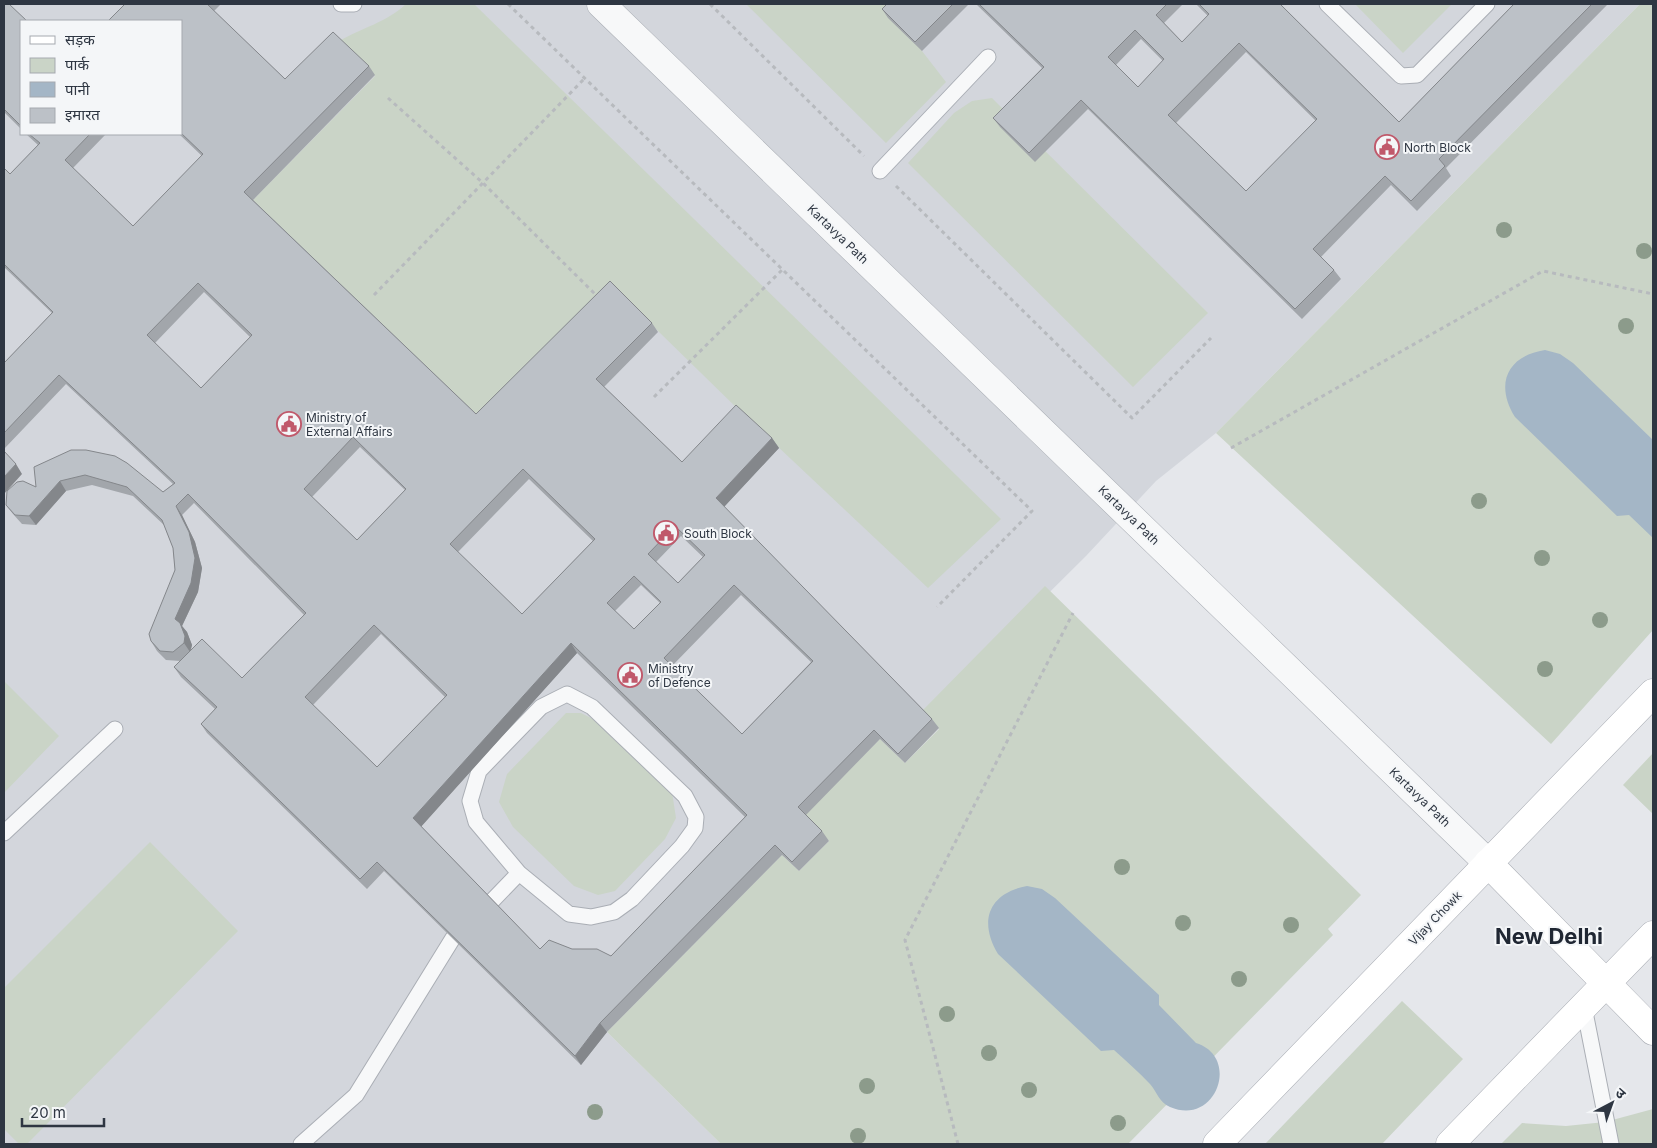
<svg xmlns="http://www.w3.org/2000/svg" width="1657" height="1148" font-family="Inter,'Noto Sans Devanagari',sans-serif">
<rect width="100%" height="100%" fill="#e5e7eb"/>
<path fill="#d3d6dc" fill-rule="evenodd" d="M 4,4 L 1640,4 L 1216,433 L 1156,481 L 1086,556 L 607,1032 L 721,1144 L 4,1144 ZM 21,21 L 181,21 L 181,134 L 21,134 Z"/>
<path fill="#cad4c7" d="M 406,4 L 474,4 L 1001,519 L 928,588 L 743,414 L 616,290 L 483,424 L 251,202 L 375,76 L 339,41 C 362,28 387,22 406,4 Z
M 746,4 L 903,4 L 922,51 L 946,82 L 886,143 Z
M 1355,4 L 1452,4 L 1403,53 Z
M 1640,4 L 1653,4 L 1653,630 L 1551,744 L 1216,433 Z
M 992,98 L 1208,313 L 1133,387 L 908,163 L 954,113 L 972,101 Z
M 1045,586 L 1361,895 L 1328,929 L 1333,935 L 1128,1144 L 721,1144 L 607,1032 L 782,855 L 799,871 L 829,841 L 804,816 L 880,739 L 905,763 L 939,729 L 922,711 Z
M 4,681 L 59,736 L 4,793 Z
M 566,713 L 581,713 L 599,722 L 672,792 L 676,818 L 665,839 L 615,891 L 598,895 L 574,886 L 513,827 L 499,802 L 507,774 Z
M 1653,753 L 1653,814 L 1623,785 Z
M 150,842 L 238,931 L 27,1144 L 19,1144 L 4,1129 L 4,988 Z
M 1402,1001 L 1463,1059 L 1382,1144 L 1265,1144 Z
M 1653,1109 L 1653,1144 L 1501,1144 L 1522,1123 L 1566,1126 L 1605,1122 Z"/>
<path fill="#a4b6c6" d="M 1545,350 L 1560,354 L 1573,363 L 1653,440 L 1653,538 L 1629,515 L 1617,516 L 1515,417 C 1495,385 1506,356 1545,350 Z
M 1027,886 L 1042,889 L 1055,898 L 1159,995 L 1159,1005 L 1196,1043 C 1241,1057 1216,1127 1170,1107 C 1159,1102 1157,1092 1150,1084 C 1139,1072 1126,1061 1114,1050 L 1101,1051 L 998,954 C 978,921 989,893 1027,886 Z"/>
<g fill="none" stroke-linecap="round" stroke-linejoin="round">
<defs>
<path id="service" d="M 341,4 L 354,4
M 1327,4 L 1401,76 L 1417,75 L 1487,4
M 880,171 L 988,57
M 567,694 L 592,707 L 685,796 L 696,817 L 695,828 L 682,846 L 632,899 L 614,912 L 591,917 L 569,914 L 519,873 L 476,822 L 470,801 L 479,771 L 541,707 Z
M 4,833 L 115,729
M 492,901 L 519,873
M 1584,1007 L 1611,1144
M 301,1144 L 356,1095 L 453,938"/>
<path id="tertiary" d="M 601,4 L 1488,863"/>
<path id="secondary" d="M 1488,863 L 1653,1031
M 1217,1144 L 1653,693
M 1450,1144 L 1653,935"/>
</defs>
<use href="#service" stroke="#aaaeb5" stroke-width="17"/>
<use href="#tertiary" stroke="#aaaeb5" stroke-width="29"/>
<use href="#secondary" stroke="#aaaeb5" stroke-width="29"/>
<path stroke="#b7babe" stroke-width="3" stroke-dasharray="4 4" stroke-linecap="butt" d="M 508,4 L 1032,511 L 937,607
M 710,4 L 864,156
M 388,98 L 483,183 L 598,297
M 896,186 L 1132,418 L 1211,338
M 374,295 L 585,78
M 654,397 L 782,270
M 1231,448 L 1543,271 L 1653,294
M 958,1144 L 905,940 L 1073,613"/>
<use href="#service" stroke="#f7f8f9" stroke-width="15"/>
<use href="#tertiary" stroke="#f7f8f9" stroke-width="28"/>
<use href="#secondary" stroke="#fff" stroke-width="28"/>
</g>
<g fill="#8c9b8b">
<circle cx="1504" cy="230" r="8"/>
<circle cx="1644" cy="251" r="8"/>
<circle cx="1626" cy="326" r="8"/>
<circle cx="1479" cy="501" r="8"/>
<circle cx="1542" cy="558" r="8"/>
<circle cx="1600" cy="620" r="8"/>
<circle cx="1545" cy="669" r="8"/>
<circle cx="1122" cy="867" r="8"/>
<circle cx="1183" cy="923" r="8"/>
<circle cx="1291" cy="925" r="8"/>
<circle cx="1239" cy="979" r="8"/>
<circle cx="947" cy="1014" r="8"/>
<circle cx="989" cy="1053" r="8"/>
<circle cx="867" cy="1086" r="8"/>
<circle cx="1029" cy="1090" r="8"/>
<circle cx="595" cy="1112" r="8"/>
<circle cx="1118" cy="1123" r="8"/>
<circle cx="858" cy="1136" r="8"/>
</g>
<path fill="#a2a6ab" fill-rule="evenodd" d="M 4,4 L 21,21 L 21,129 L 4,112 Z
M 125,4 L 221,4 L 214,11 L 285,79 L 369,66 L 375,75 L 253,200 L 476,414 L 652,323 L 658,332 L 604,387 L 682,462 L 772,438 L 779,448 L 724,507 L 932,719 L 939,728 L 905,763 L 880,739 L 806,815 L 822,831 L 829,841 L 799,871 L 782,855 L 607,1032 L 581,1065 L 384,871 L 367,889 L 207,733 L 201,724 L 215,709 L 181,677 L 174,667 L 180,661 L 166,660 L 157,651 L 151,641 L 175,570 L 173,548 L 164,525 L 133,496 L 92,485 L 66,491 L 36,525 L 22,524 L 13,514 L 6,505 L 36,487 L 71,450 L 163,492 L 173,484 L 66,384 L 4,449 L 4,363 L 52,313 L 4,267 L 4,168 L 10,174 L 38,145 L 26,134 L 106,134 L 73,168 L 133,226 L 202,156 L 179,134 L 181,134 L 181,21 ZM 204,292 L 250,337 L 201,388 L 155,343 ZM 360,447 L 405,490 L 357,540 L 312,497 ZM 529,479 L 593,541 L 522,614 L 458,552 ZM 194,503 L 304,615 L 242,678 L 191,650 L 192,645 L 187,632 L 182,626 L 198,592 L 202,568 L 195,542 L 182,515 ZM 681,536 L 703,557 L 678,583 L 656,562 ZM 641,585 L 660,603 L 634,629 L 615,611 ZM 741,595 L 811,662 L 742,734 L 672,666 ZM 381,634 L 445,697 L 377,767 L 313,705 ZM 577,653 L 745,817 L 611,956 L 572,949 L 540,949 L 421,826 Z
M 887,4 L 969,4 L 922,51 L 888,18 L 882,9 Z
M 976,4 L 1183,4 L 1164,23 L 1182,42 L 1208,16 L 1196,4 L 1280,4 L 1399,122 L 1514,4 L 1608,4 L 1446,168 L 1451,176 L 1417,211 L 1391,185 L 1321,257 L 1334,270 L 1341,279 L 1302,319 L 1088,109 L 1035,162 L 1000,127 L 993,118 L 1042,68 ZM 1141,39 L 1163,61 L 1138,87 L 1116,65 ZM 1246,52 L 1316,121 L 1246,191 L 1176,123 Z"/>
<path fill="#84878b" d="M 772,438 L 779,448 L 723,508 L 716,498 Z
M 16,464 L 22,474 L 4,494 L 4,477 Z
M 60,481 L 66,491 L 36,525 L 29,516 Z
M 176,506 L 182,515 L 195,542 L 202,568 L 198,592 L 182,626 L 187,632 L 192,645 L 190,652 L 184,643 L 175,619 Z
M 571,643 L 577,653 L 420,828 L 413,818 Z
M 600,1023 L 607,1032 L 581,1065 L 575,1056 Z"/>
<path fill="#bcc1c7" stroke="#84878b" fill-rule="evenodd" d="M 4,4 L 9,4 L 27,21 L 21,21 L 21,126 L 4,109 Z
M 125,4 L 207,4 L 285,79 L 333,32 L 369,66 L 244,192 L 476,414 L 610,281 L 652,323 L 596,379 L 682,462 L 736,405 L 772,438 L 716,498 L 932,719 L 898,754 L 874,730 L 798,807 L 822,831 L 792,862 L 775,845 L 600,1023 L 575,1056 L 377,862 L 360,879 L 201,724 L 217,707 L 174,667 L 202,639 L 242,678 L 306,613 L 188,494 L 176,506 L 189,532 L 195,558 L 191,583 L 175,619 L 180,623 L 185,636 L 184,643 L 173,652 L 160,651 L 151,641 L 149,634 L 175,570 L 173,548 L 162,520 L 127,487 L 85,475 L 60,481 L 29,516 L 15,515 L 6,505 L 7,491 L 17,482 L 23,481 L 36,487 L 34,467 L 71,450 L 86,450 L 115,456 L 127,463 L 163,492 L 175,483 L 59,375 L 4,433 L 4,363 L 53,312 L 4,264 L 4,168 L 10,174 L 40,143 L 29,134 L 90,134 L 65,160 L 133,226 L 203,154 L 181,133 L 181,21 L 108,21 ZM 198,283 L 252,335 L 201,388 L 147,335 ZM 353,437 L 406,489 L 357,540 L 304,489 ZM 523,469 L 595,539 L 522,614 L 450,544 ZM 675,526 L 705,555 L 678,583 L 648,554 ZM 634,576 L 661,602 L 634,629 L 607,603 ZM 734,585 L 813,661 L 742,734 L 664,658 ZM 374,625 L 447,695 L 377,767 L 305,697 ZM 571,643 L 747,815 L 611,956 L 597,949 L 572,949 L 549,940 L 540,949 L 413,818 Z
M 887,4 L 953,4 L 915,42 L 882,9 Z
M 979,4 L 1167,4 L 1156,15 L 1182,42 L 1209,14 L 1199,4 L 1280,4 L 1399,122 L 1514,4 L 1592,4 L 1439,159 L 1445,166 L 1411,201 L 1385,176 L 1313,249 L 1334,270 L 1295,309 L 1081,100 L 1029,153 L 993,118 L 1044,67 ZM 1135,30 L 1164,59 L 1138,87 L 1108,57 ZM 1239,43 L 1317,119 L 1246,191 L 1168,115 Z
M 4,451 L 16,464 L 4,477 Z"/>
<defs>
<symbol id="civic-ring" viewBox="-11 -11 22 22"><circle r="9.5" fill="#f4f6f8" stroke="#c0596b" stroke-width="1.5"/><path d="M-.6-6.5H3V-4.5H.6V-3L4-1V1h2V6H-6V1h2V-1L-.6-3ZM-1.2 2.5V6h2.4V2.5Z" fill="#c0596b"/></symbol>
</defs>
<g fill-rule="evenodd">
<use href="#civic-ring" x="1373" y="133" width="28" height="28"/>
<use href="#civic-ring" x="275" y="410" width="28" height="28"/>
<use href="#civic-ring" x="652" y="519" width="28" height="28"/>
<use href="#civic-ring" x="616" y="661" width="28" height="28"/>
</g>
<g text-anchor="middle" dominant-baseline="central" stroke-width="4" stroke-linejoin="round" paint-order="stroke">
<g font-size="12" fill="#2e3642" stroke="#f4f6f8" text-anchor="start">
<text x="1404" y="147">North Block</text>
<text x="306" y="417">Ministry of<tspan x="306" dy="14">External Affairs</tspan></text>
<text x="684" y="533">South Block</text>
<text x="648" y="668">Ministry<tspan x="648" dy="14">of Defence</tspan></text>
</g>
<g font-size="12" fill="#2e3642" stroke="#f4f6f8">
<text transform="translate(838 234) rotate(44)">Kartavya Path</text>
<text transform="translate(1129 515) rotate(44)">Kartavya Path</text>
<text transform="translate(1420 797) rotate(44)">Kartavya Path</text>
<text transform="translate(1435 918) rotate(-46)">Vijay Chowk</text>
</g>
<g font-size="22" font-weight="bold" fill="#202733" stroke="#f4f6f8">
<text x="1549" y="936">New Delhi</text>
</g>
</g>
<rect width="1657" height="1148" fill="none" stroke="#2e3642" stroke-width="10"/>
<rect x="20" y="20" width="162" height="115" fill="#f4f6f8" stroke="#a5a9af"/>
<rect x="30" y="36" width="25" height="8" fill="#ffffff" stroke="#a5a9af"/>
<text x="65" y="45" font-size="15" fill="#2e3642">सड़क</text>
<rect x="30" y="58" width="25" height="15" fill="#cad4c7" stroke="#a5a9af"/>
<text x="65" y="70" font-size="15" fill="#2e3642">पार्क</text>
<rect x="30" y="82" width="25" height="15" fill="#a4b6c6" stroke="#a5a9af"/>
<text x="65" y="95" font-size="15" fill="#2e3642">पानी</text>
<rect x="30" y="108" width="25" height="15" fill="#bcc1c7" stroke="#a5a9af"/>
<text x="65" y="120" font-size="15" fill="#2e3642">इमारत</text>
<g transform="translate(1612 1103) rotate(41)" stroke="#f4f6f8" stroke-width="4" paint-order="stroke">
<path d="M0-4L9 19L0 12L-9 19Z" fill="#2e3642"/>
<text y="-8" font-size="14" font-weight="bold" text-anchor="middle" fill="#2e3642">उ</text>
</g>
<path d="M22 1118v8h82v-8" fill="none" stroke="#2e3642" stroke-width="2.5"/>
<text x="30" y="1118" font-size="15" fill="#2e3642" stroke="#f4f6f8" stroke-width="4" paint-order="stroke">20 m</text>
</svg>
